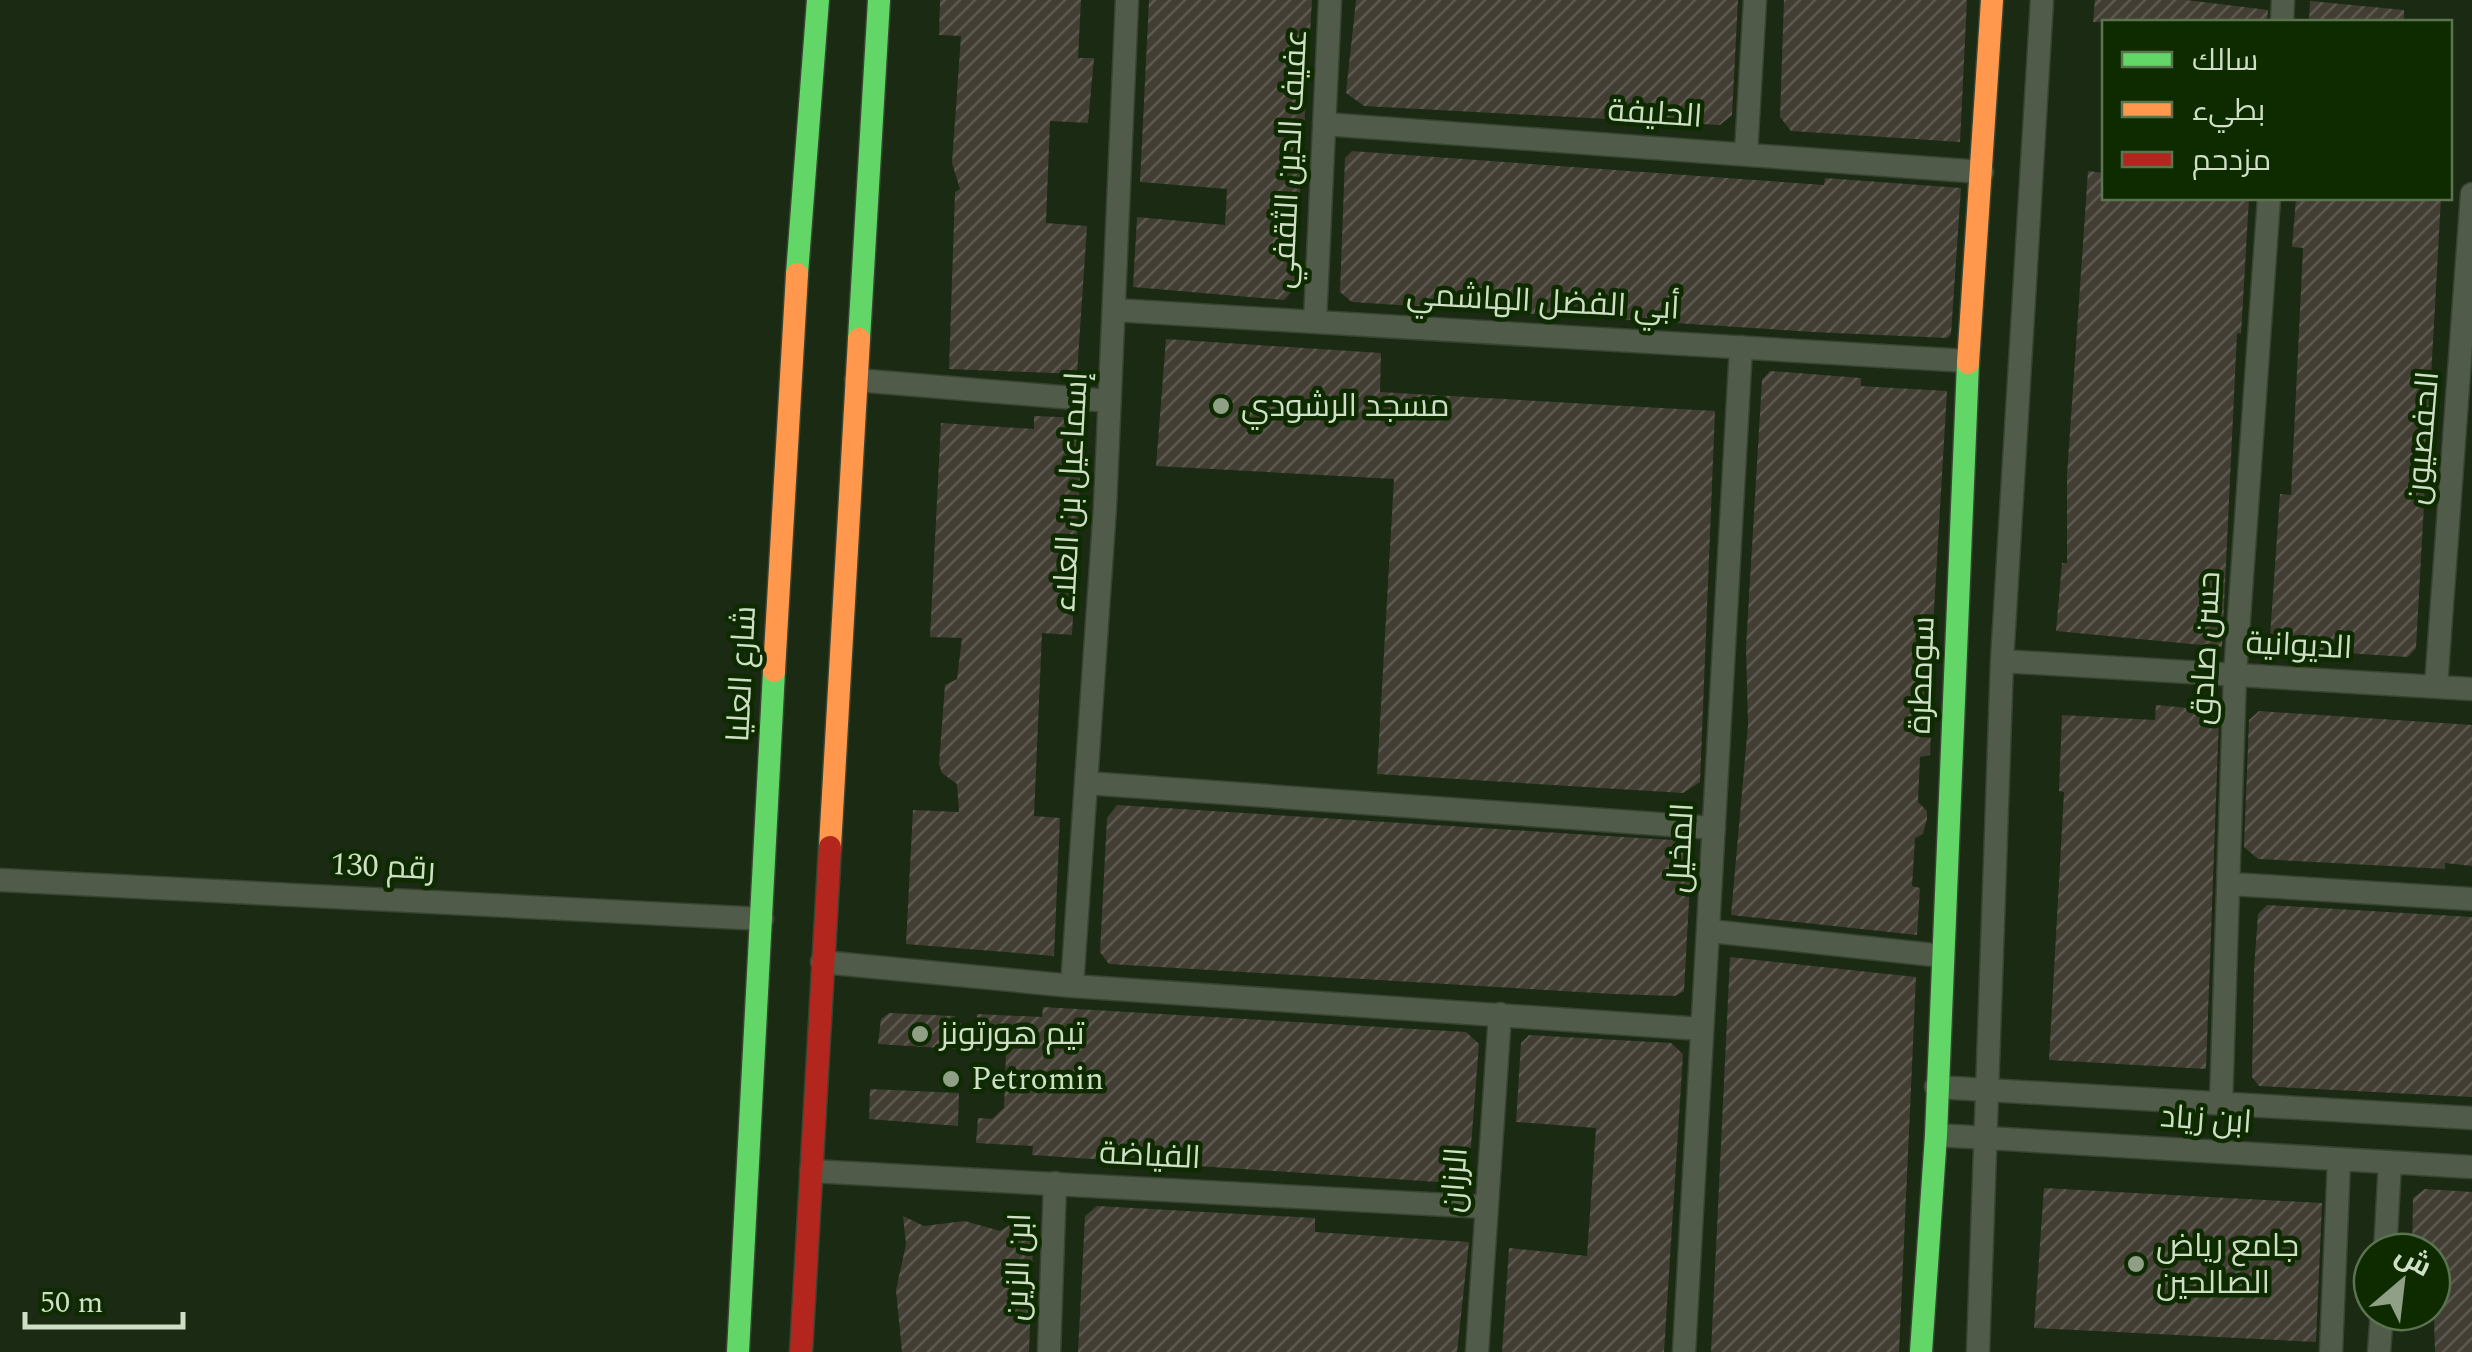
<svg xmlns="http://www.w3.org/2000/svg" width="2472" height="1352" font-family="Spectral,Cairo,serif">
<defs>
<pattern id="building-hatch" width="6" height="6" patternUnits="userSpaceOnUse" patternTransform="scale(2.5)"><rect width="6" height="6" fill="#423e34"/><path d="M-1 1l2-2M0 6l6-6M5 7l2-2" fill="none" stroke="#5c5950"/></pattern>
</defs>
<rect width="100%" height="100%" fill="#1b2a12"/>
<path fill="url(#building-hatch)" d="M 940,0 L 1081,0 L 1078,58 L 1094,58 L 1088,123 L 1050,121 L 1046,223 L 1087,226 L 1077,374 L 949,369 L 955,192 L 960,189 L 952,163 L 961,36 L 939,35 Z
M 1149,0 L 1312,0 L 1294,289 L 1284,300 L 1133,287 L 1137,217 L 1225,225 L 1227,189 L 1140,182 Z
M 1356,0 L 1738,0 L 1732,115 L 1720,125 L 1364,106 L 1346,93 Z
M 1784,0 L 1967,0 L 1960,142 L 1791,131 L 1780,117 Z
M 2095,0 L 2186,0 L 2268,10 L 2267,22 L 2093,22 Z
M 2310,1 L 2404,10 L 2404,22 L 2309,22 Z
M 1352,151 L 1824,185 L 1825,178 L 1961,188 L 1951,334 L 1947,338 L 1813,332 L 1352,302 L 1340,292 L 1345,158 Z
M 2088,171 L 2104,173 L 2104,198 L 2249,198 L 2241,334 L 2237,333 L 2222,647 L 2056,631 L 2062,563 L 2067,563 L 2067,475 Z
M 2296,198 L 2441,198 L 2416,648 L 2408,657 L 2281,649 L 2270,637 L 2280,494 L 2291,495 L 2303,248 L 2292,247 Z
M 1166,339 L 1381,353 L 1380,392 L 1715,411 L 1700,782 L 1683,793 L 1377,774 L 1394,479 L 1156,466 Z
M 1770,371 L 1861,378 L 1861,386 L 1947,391 L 1928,710 L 1932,710 L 1930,755 L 1920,757 L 1918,802 L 1927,811 L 1927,819 L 1923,834 L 1915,838 L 1912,886 L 1920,888 L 1917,935 L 1731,915 L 1748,725 L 1746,647 L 1762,380 Z
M 1034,416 L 1083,418 L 1072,635 L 1042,633 L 1034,816 L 1060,818 L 1054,956 L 906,944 L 913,810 L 959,812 L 957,784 L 942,773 L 939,764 L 945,685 L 957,679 L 962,638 L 930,637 L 941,423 L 1034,429 Z
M 2156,705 L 2210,710 L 2219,718 L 2206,1069 L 2049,1060 L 2064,792 L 2059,791 L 2062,715 L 2155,720 Z
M 2259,711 L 2472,725 L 2472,866 L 2445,863 L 2445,869 L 2258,859 L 2244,847 L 2249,720 Z
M 1117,805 L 1688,841 L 1692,848 L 1684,991 L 1675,996 L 1613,994 L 1109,964 L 1100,952 L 1107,818 Z
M 2267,905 L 2472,917 L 2472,1097 L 2259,1086 L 2252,1077 L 2254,969 L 2258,914 Z
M 1730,957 L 1916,977 L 1899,1352 L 1711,1352 Z
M 1043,1007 L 1466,1032 L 1479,1044 L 1468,1184 L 1032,1155 L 1033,1146 L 976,1143 L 978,1118 L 992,1119 L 1004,1108 L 1006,1052 L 878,1044 L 881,1019 L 889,1013 L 954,1016 L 976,1040 L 977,1014 L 1042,1017 Z
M 1529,1035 L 1671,1043 L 1683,1054 L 1664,1352 L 1502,1352 L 1509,1248 L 1587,1256 L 1596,1128 L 1516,1122 L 1521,1043 Z
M 870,1089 L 959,1093 L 958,1126 L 869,1119 Z
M 2044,1188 L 2322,1203 L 2316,1342 L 2034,1328 Z
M 2425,1189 L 2472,1192 L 2472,1352 L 2435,1352 L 2432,1252 L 2412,1252 L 2413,1198 Z
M 1097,1206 L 1315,1218 L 1315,1232 L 1469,1242 L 1457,1352 L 1078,1352 L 1085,1216 Z
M 903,1216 L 924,1226 L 965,1221 L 1000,1231 L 1020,1219 L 1034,1221 L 1029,1352 L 902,1352 L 896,1290 L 906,1244 Z"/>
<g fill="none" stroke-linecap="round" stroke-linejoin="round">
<defs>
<path id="street" d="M 2282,22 L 2283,0
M 1324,124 L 1982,172
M 1746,153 L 1755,0
M 1114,310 L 1968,361
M 1315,321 L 1330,0
M 856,380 L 1109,401
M 2002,661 L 2472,689
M 2436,686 L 2472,194
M 1086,783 L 1714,828
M 0,880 L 762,919
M 2230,884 L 2472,899
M 1710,931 L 1943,956
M 822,962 L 1072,986 L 1702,1029
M 1072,986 L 1105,507 L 1127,0
M 1936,1087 L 2472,1118
M 2221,1103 L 2235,674 L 2269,198
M 1936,1135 L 2472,1167
M 811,1171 L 1485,1207
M 2385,1252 L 2390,1162
M 1049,1352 L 1055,1183
M 1477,1352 L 1500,1014
M 1684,1352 L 1741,347
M 1978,1352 L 2002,661 L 2042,0
M 2331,1352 L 2339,1160
M 2379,1352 L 2382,1312"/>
<path id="fast" d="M 797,274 L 818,0
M 859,339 L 879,0
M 738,1352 L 774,671
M 1921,1352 L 1936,1135 L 1968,363"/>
<path id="slow" d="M 1968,363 L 1992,0
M 774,671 L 797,274
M 830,847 L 859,339"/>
<path id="jam" d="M 801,1352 L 830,847"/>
</defs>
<use href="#street" stroke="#384432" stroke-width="25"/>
<use href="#fast" stroke="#384432" stroke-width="25"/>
<use href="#slow" stroke="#384432" stroke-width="25"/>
<use href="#jam" stroke="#384432" stroke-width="25"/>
<use href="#street" stroke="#515b4a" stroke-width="22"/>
<use href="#fast" stroke="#63d668" stroke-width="22"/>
<use href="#slow" stroke="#ff974d" stroke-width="22"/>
<use href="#jam" stroke="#b3261e" stroke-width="22"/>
</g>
<g fill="#8fa087" stroke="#0e2b00" stroke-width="4">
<circle cx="1221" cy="406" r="10"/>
<circle cx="920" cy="1034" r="10"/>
<circle cx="951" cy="1079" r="10"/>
<circle cx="2136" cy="1264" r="10"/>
</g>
<g text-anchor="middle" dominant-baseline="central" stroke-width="9" stroke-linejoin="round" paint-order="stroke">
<g font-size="32" fill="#cedfc6" stroke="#0e2b00">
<text transform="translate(1655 114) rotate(4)">الحليفة</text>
<text transform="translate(1290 159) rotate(-87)">عفيف الدين الثقفي</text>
<text transform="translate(1543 302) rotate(3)">أبي الفضل الهاشمي</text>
<text transform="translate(2423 438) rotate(-85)">الحفصيون</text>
<text transform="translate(1071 492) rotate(-87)">إسماعيل بن العلاء</text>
<text transform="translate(2299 646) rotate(3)">الديوانية</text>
<text transform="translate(2206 648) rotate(-87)">حسن صادق</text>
<text transform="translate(742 674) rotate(-87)">شارع العليا</text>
<text transform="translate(1922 675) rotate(-88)">سومطرة</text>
<text transform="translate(1681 848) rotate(-87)">المخيل</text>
<text transform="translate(383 867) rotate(3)">رقم 130</text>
<text transform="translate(2206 1120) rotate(4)">ابن زياد</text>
<text transform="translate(1150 1156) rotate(3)">الفياضة</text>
<text transform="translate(1455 1180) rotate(-86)">الرزان</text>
<text transform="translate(1019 1267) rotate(-88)">ابن الزين</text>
</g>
<g font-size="32" fill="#cedfc6" stroke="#0e2b00" text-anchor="start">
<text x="1241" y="406">مسجد الرشودي</text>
<text x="940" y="1034">تيم هورتونز</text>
<text x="971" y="1079">Petromin</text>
<text x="2156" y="1246">جامع رياض<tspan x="2156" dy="37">الصالحين</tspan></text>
</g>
</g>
<rect x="2102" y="20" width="350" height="180" fill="#0e2b00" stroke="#5b734f" stroke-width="2.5"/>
<rect x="2122" y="52" width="50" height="15" fill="#63d668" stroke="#5b734f" stroke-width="2.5"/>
<text x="2192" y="70" font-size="30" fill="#cedfc6">سالك</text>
<rect x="2122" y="102" width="50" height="15" fill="#ff974d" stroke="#5b734f" stroke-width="2.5"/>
<text x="2192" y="120" font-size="30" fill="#cedfc6">بطيء</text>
<rect x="2122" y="152" width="50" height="15" fill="#b3261e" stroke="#5b734f" stroke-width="2.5"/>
<text x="2192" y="170" font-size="30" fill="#cedfc6">مزدحم</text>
<g transform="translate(2402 1282) rotate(28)"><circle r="48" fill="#0e2b00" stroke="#5b734f" stroke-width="2.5"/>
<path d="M0-8L18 38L0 25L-18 38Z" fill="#8fa087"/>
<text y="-15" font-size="28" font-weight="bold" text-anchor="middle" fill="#cedfc6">ش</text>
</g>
<path d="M25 1312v15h158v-15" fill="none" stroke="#cedfc6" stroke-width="5"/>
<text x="40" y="1312" font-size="30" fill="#cedfc6" stroke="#0e2b00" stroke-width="8" paint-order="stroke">50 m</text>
</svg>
